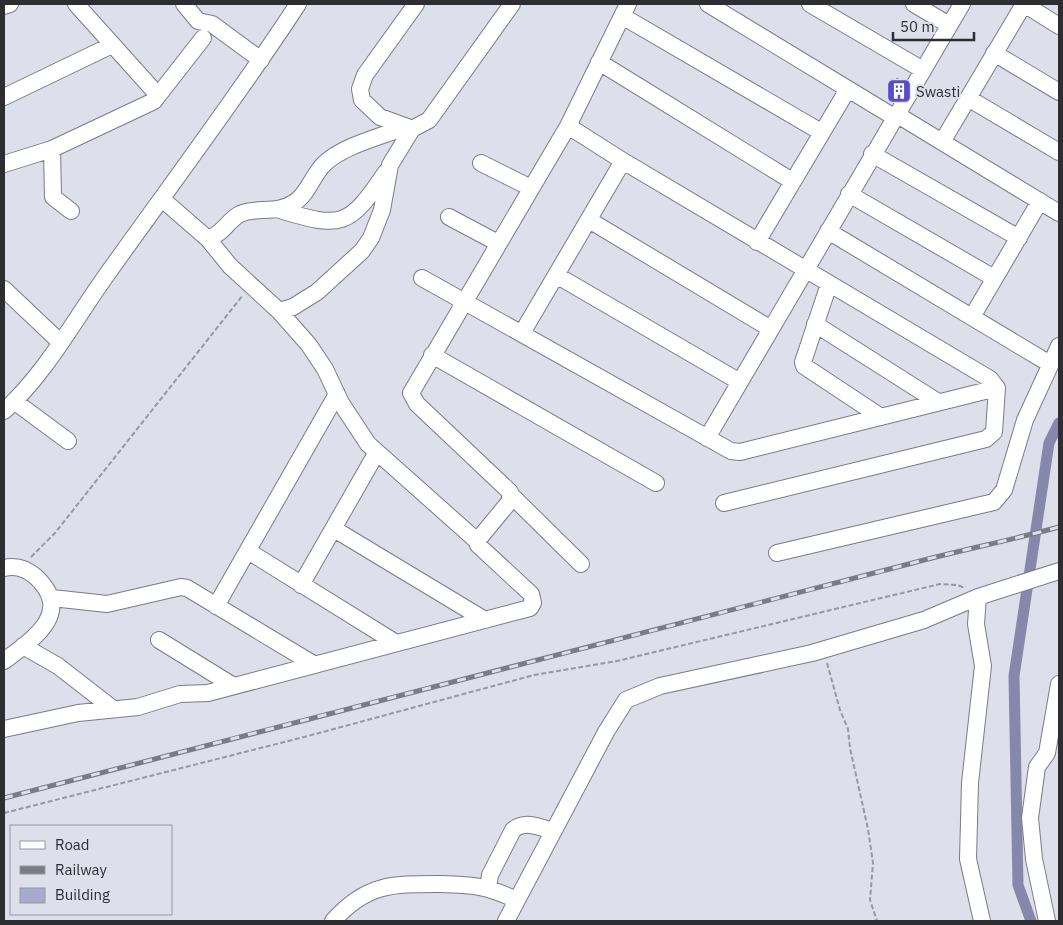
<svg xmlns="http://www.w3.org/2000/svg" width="1063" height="925" font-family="'IBM Plex Sans',sans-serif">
<rect width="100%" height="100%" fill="#dddfeb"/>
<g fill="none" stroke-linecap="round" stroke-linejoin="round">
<path stroke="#8588ab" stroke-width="11" d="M 1031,921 L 1018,885 L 1014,676 L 1049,443 L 1059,423"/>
</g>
<path fill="#a7aacf" stroke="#9395a0" d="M 897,78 L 904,83 L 895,99 L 887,94 Z"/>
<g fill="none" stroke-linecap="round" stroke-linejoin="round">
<defs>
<path id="minor" d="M 184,4 L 198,21 L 212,24 L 261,60
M 708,4 L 894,117
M 810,4 L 923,70
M 914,4 L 949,25
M 1024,4 L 1059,26
M 4,6 L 10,4
M 622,16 L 821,132
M 994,53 L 1059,92
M 599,62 L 792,181
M 4,97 L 112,45
M 157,97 L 203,38
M 968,98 L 1059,152
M 896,114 L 1059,213
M 568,126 L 623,161 L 990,379 L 997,388 L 994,432 L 986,439 L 724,503
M 410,128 L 380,117 L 362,100 L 360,89 L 365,75 L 416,4
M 942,142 L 1024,4
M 52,149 L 53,197 L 71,211
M 872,154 L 1019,238
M 481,163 L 531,188
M 4,164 L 52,149 L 154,101 L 157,97 L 156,93 L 76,4
M 849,194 L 994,278
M 162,199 L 208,239 L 230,266 L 279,311 L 309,345 L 325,369 L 341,403 L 368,444 L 477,541
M 280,210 C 342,229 349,227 386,172
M 449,217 L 498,243
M 589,220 L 771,329
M 828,231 L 1050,364
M 208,239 C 224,233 228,220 240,214 C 258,206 276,215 295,202 C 308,194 313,174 325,163 C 345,145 380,137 405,127
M 757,242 L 848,89
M 556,275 L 740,382
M 422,278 L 731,451 L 740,452 L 997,388
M 829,284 L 803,362 L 804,366 L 881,417
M 4,289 L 61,343
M 279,311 L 293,307 L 317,292 L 362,251 L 371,238 L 382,210 L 390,165 L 412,129 L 429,120 L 512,4
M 972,317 L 1040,201
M 815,324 L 938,402
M 522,333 L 623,161
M 432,355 L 656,483
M 14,401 L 68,441
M 4,411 C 47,372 74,320 108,273 C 172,183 238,96 298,4
M 707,438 L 962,4
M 512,496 L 581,564
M 334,529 L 485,620
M 248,551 L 396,643
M 777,553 L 994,502 L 1004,490 L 1025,420 L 1059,346
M 4,568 C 16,565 26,568 36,577 C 74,613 33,639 4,661
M 301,585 L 377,452
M 978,597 L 976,624 L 983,666 L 970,783 L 968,859 L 982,921
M 52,598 L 107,604 L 181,587 L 187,588 L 315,665
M 216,606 L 337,394
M 159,640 L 232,685
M 23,646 L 58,666 L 112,708
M 4,729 L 78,713 L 138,707 L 180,694 L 208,693 L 530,608 L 533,603 L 531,594 L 478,545 L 477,541 L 510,501 L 510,492 L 417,404 L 411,393 L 568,126 L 628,4
M 488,887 L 490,875 L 513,830 C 525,820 540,827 553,831
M 333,921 C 366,884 391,884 438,884 C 473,885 484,885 517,900
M 506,921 L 606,732 L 626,700 L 660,686 L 812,653 L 924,620 L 978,597 L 1059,571
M 1047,921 L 1034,859 L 1030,818 L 1037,767 L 1047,753 L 1059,684"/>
</defs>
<use href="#minor" stroke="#7a7b86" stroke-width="18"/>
<path stroke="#9798a2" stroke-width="2" stroke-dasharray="5 2.5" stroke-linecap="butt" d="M 31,557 L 55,533 L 243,295
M 827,663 L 840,710 L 848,729 L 850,748 L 868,829 L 873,863 L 870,900 L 877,921
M 4,813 L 308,736 L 534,675 L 617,661 L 940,584 L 957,585 L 965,588"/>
<use href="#minor" stroke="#fff" stroke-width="16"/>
<defs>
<path id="rail" d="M 4,798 C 304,720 605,643 905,565 C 956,551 1008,541 1059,527"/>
</defs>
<use href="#rail" stroke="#7a7b83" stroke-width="5"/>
<use href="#rail" stroke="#dddfeb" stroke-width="3" stroke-dasharray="9" stroke-linecap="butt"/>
</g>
<defs>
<symbol id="building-square" viewBox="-11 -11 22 22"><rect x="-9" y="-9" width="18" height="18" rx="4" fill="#574ec5" stroke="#dddfeb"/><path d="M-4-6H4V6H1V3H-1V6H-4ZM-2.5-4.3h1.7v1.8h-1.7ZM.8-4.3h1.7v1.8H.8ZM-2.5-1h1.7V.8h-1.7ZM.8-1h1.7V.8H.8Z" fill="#fff"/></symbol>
</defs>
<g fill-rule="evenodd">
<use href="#building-square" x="885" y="77" width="28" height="28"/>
</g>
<g text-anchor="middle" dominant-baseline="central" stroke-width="4" stroke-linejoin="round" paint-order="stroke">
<g font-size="15" fill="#2d2d32" stroke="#dddfeb" text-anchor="start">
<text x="916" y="91">Swasti</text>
</g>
</g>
<rect width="1063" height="925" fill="none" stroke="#2d2d32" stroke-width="10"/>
<rect x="10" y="825" width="162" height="90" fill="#dddfeb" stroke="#9798a1"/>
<rect x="20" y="841" width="25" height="8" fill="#ffffff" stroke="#9798a1"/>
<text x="55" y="850" font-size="15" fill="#2d2d32">Road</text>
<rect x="20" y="866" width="25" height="8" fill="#7a7b83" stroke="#9798a1"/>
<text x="55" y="875" font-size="15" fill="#2d2d32">Railway</text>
<rect x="20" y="888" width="25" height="15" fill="#a7aacf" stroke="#9798a1"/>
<text x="55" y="900" font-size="15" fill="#2d2d32">Building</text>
<path d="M893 32v8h81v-8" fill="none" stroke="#2d2d32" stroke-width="2.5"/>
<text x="900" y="32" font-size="15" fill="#2d2d32" stroke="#dddfeb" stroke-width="4" paint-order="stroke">50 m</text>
</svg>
